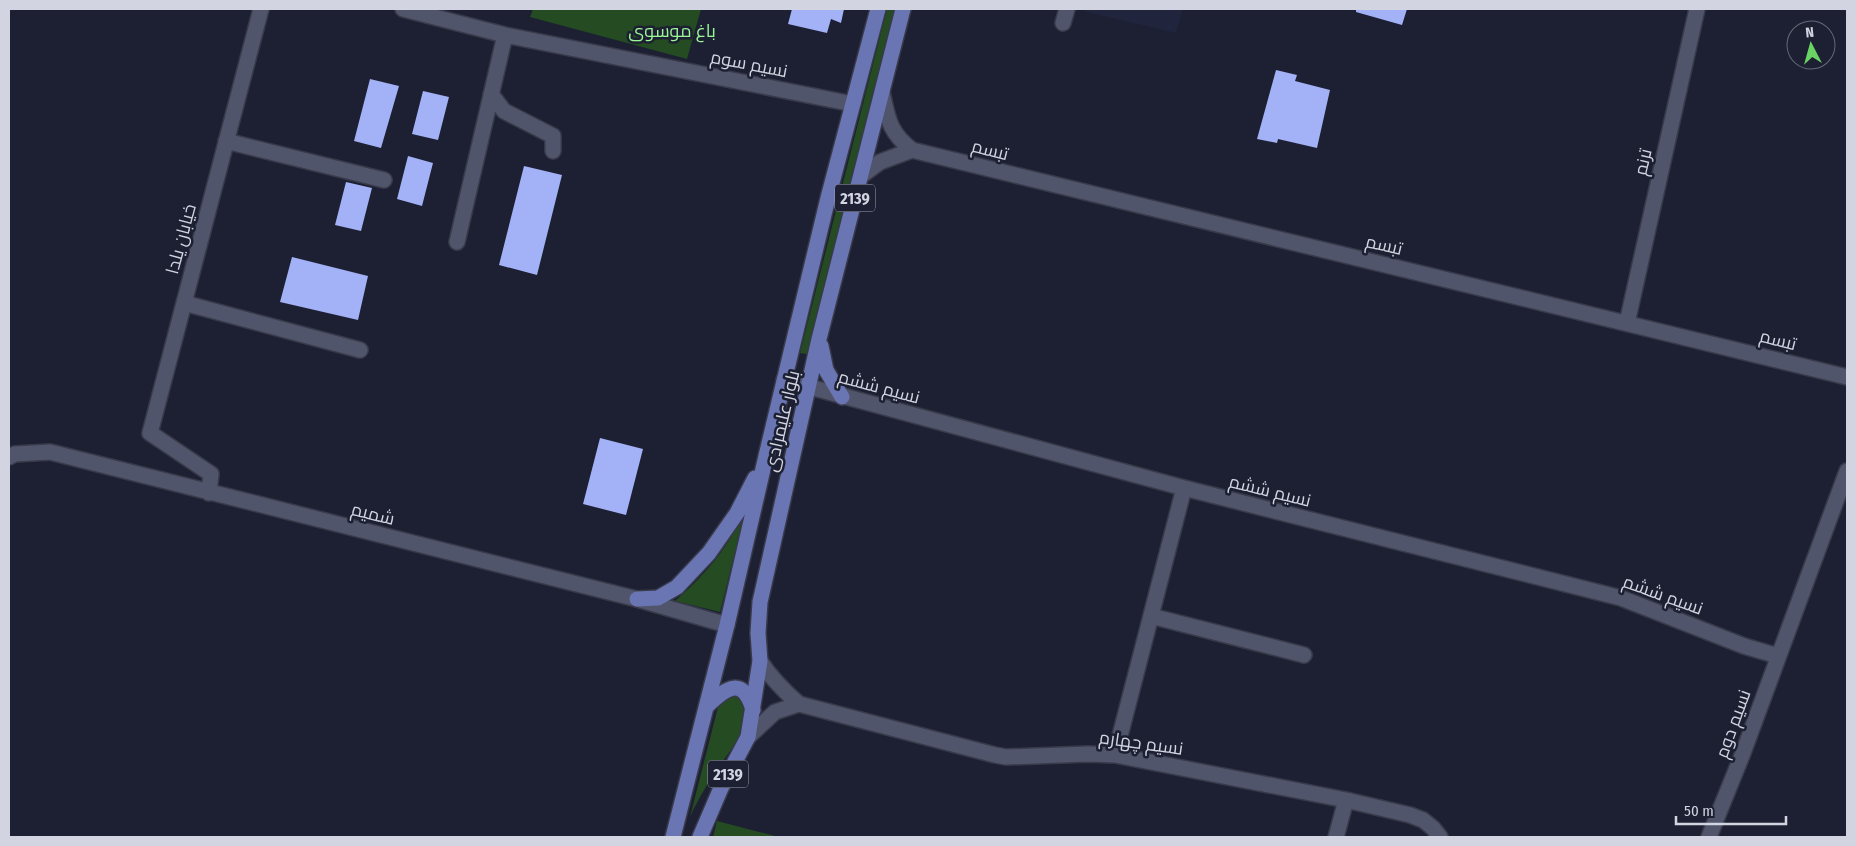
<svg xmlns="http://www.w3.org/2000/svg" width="1856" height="846" font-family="'Fira Sans Condensed',Cairo,sans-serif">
<rect width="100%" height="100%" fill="#1c2032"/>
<path fill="#20243d" d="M 1087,9 L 1183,9 L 1176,33 L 1086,12 Z"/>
<path fill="#244b22" d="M 533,9 L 701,9 L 687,59 L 530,17 Z
M 887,9 L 895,9 L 807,354 L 800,353 Z
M 745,512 L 720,612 L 675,601 C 707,573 726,550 745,512 Z
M 727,695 L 737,695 L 747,700 L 750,724 C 728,754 706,782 690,817 L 719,703 Z
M 717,821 L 779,837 L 713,837 Z"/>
<path fill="#a3b1f7" d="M 792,9 L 844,9 L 841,23 L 831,19 L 827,33 L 788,24 Z
M 1356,9 L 1407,9 L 1402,25 L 1356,12 Z
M 1276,70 L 1297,75 L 1295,81 L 1330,90 L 1317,148 L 1278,139 L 1277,143 L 1257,139 Z
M 370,79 L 399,86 L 381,148 L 354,141 Z
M 423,91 L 449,97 L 438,140 L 412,134 Z
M 408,156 L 433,163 L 422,206 L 397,199 Z
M 524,166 L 562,175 L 537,275 L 499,265 Z
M 346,182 L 372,188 L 361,231 L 335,225 Z
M 292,257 L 368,276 L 358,320 L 280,302 Z
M 600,438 L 643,449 L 626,515 L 583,504 Z"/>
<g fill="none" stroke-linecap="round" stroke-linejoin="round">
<defs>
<path id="minor" d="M 261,9 L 184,303 L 360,350
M 403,9 L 505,35 L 853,104
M 1063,23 L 1067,9
M 882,92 C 888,119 889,132 912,150 L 1847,377
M 491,94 L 504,111 L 553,136 L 553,151
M 226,141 L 384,180
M 861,176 L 880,162 L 912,150
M 457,242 L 505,35
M 184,303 L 150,433 L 211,474 L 209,493
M 1627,323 L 1697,9
M 784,380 L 1184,488 L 1621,598 L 1744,646 L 1778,656
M 9,457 L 15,454 L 50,452 L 637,599 L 727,625
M 1151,616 L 1304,655
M 760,661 C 771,678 784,691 799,704 L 995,755 L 1006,757 L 1088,754 L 1115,755 L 1346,800 L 1410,815 L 1423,820 L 1433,828 L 1440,837
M 748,737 L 775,712 L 799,704
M 1115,755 L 1184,488
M 1336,837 L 1346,800
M 1709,837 L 1743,753 L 1847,471"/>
<path id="major" d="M 821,346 L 826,370 L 842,397
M 637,599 L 658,598 L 677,587 L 709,553 L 737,513 L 755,478
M 707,706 C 727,687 743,676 753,710
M 673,837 L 727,625 L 766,456 L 828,198 L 878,9
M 700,837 L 721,788 L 748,737 L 760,661 L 758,633 L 760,602 L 819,339 L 903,9"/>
</defs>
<use href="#minor" stroke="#383a4a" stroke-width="18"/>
<use href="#major" stroke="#383a4a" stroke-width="18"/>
<use href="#minor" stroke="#51556b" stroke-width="15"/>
<use href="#major" stroke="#6a75b4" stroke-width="15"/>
</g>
<g text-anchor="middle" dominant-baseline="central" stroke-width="5" stroke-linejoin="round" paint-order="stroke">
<g fill="#1c2032" stroke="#9b9fac" stroke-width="1">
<rect x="835" y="184.5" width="40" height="27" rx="4"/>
<rect x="708" y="760.5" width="40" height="27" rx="4"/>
</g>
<g font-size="16" font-weight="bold" fill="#d2d5e1">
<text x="855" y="198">2139</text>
<text x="728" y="774">2139</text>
</g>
<g font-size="18" fill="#9cf796" stroke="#1c2032">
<text x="672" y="31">باغ موسوی</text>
</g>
<g font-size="18" fill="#d2d5e1" stroke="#1c2032">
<text transform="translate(749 64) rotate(11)">نسیم سوم</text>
<text transform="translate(990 150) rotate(14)">تبسم</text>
<text transform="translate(1643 162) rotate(-77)">ترنم</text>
<text transform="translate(181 239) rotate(-75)">خیابان یلدا</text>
<text transform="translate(1384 245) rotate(13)">تبسم</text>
<text transform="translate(1778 340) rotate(14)">تبسم</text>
<text transform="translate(879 387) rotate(15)">نسیم ششم</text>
<text transform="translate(782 421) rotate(-77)">بلوار علیمرادی</text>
<text transform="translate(1270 491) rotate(14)">نسیم ششم</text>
<text transform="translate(373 514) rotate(14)">شمیم</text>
<text transform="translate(1663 595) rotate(20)">نسیم ششم</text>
<text transform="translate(1733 724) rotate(-70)">نسیم دوم</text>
<text transform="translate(1141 743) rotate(8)">نسیم چهارم</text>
</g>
</g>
<rect width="1856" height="846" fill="none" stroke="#d2d5e1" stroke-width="20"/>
<g transform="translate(1811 45) rotate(354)"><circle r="24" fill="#1c2032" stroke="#656878"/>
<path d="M0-4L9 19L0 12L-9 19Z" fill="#6ad364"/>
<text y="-8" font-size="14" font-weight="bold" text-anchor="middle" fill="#d2d5e1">N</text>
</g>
<path d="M1676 816v8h110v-8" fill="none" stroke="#d2d5e1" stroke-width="2.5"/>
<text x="1684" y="816" font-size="15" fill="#d2d5e1" stroke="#1c2032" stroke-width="4" paint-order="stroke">50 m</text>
</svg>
